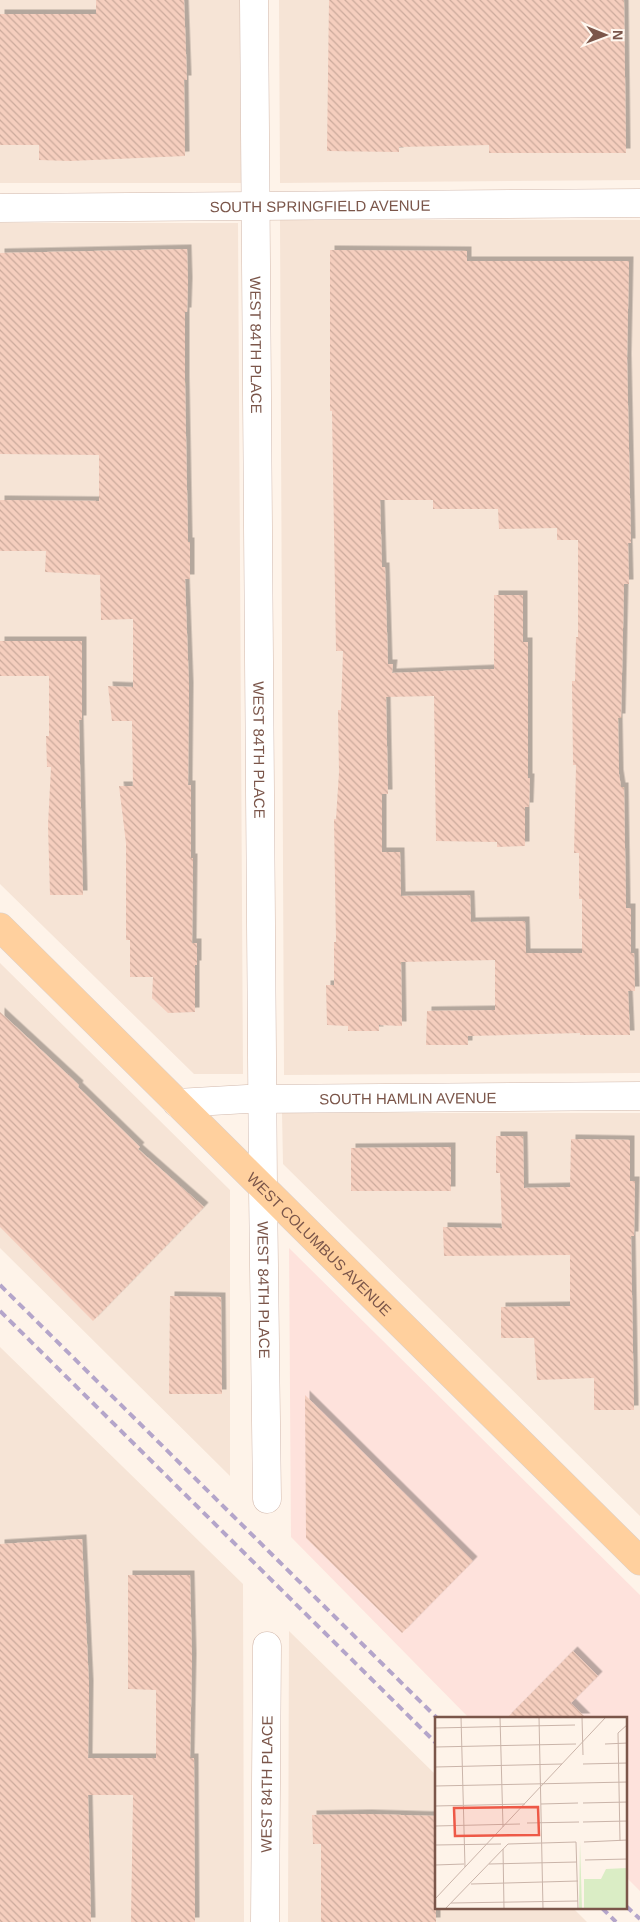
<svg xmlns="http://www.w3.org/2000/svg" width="640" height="1922" font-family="Helvetica,sans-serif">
<defs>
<pattern id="building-back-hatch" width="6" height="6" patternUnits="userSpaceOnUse" patternTransform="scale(1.25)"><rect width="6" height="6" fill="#f5cebe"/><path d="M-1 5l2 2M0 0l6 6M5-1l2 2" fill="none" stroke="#cbaa9c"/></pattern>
<filter id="shadow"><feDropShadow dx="4.5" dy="-4.5" stdDeviation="0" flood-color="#0004"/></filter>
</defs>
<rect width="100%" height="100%" fill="#fef3e9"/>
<path fill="#f6e4d6" d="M 0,0 L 240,0 L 241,183 L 0,183 Z
M 279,0 L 640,0 L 640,180 L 280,183 Z
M 280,220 L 640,220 L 640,1073 L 284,1075 Z
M 0,223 L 238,223 L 243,1074 L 194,1074 L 0,884 Z
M 0,963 L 230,1190 L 230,1476 L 0,1248 Z
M 282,1113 L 640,1113 L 640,1516 L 283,1164 Z
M 0,1347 L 243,1584 L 244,1922 L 0,1922 Z
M 289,1631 L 436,1775 L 436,1908 L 573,1908 L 587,1922 L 288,1922 Z"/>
<path fill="#fee2dc" d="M 289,1248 L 640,1595 L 640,1891 L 626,1877 L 626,1718 L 469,1718 L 291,1537 Z"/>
<path fill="url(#building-back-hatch)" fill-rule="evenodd" filter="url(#shadow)" d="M 96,0 L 184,0 L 187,80 L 184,80 L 185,156 L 70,161 L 39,160 L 39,145 L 0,145 L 0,14 L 96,14 Z
M 329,0 L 624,0 L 626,153 L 489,153 L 489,145 L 399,147 L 399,152 L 327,151 Z
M 187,249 L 188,282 L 187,312 L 185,312 L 185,382 L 188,542 L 190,542 L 190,579 L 185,579 L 189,687 L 188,785 L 191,785 L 191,858 L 193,858 L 192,943 L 197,943 L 197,965 L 195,965 L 195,1012 L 168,1013 L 152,998 L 153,977 L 130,977 L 130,940 L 126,940 L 126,843 L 119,786 L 133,786 L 132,721 L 112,721 L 108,686 L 133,687 L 133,619 L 101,620 L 100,575 L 45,572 L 46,551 L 0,551 L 0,500 L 99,501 L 99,455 L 0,454 L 0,253 Z
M 330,250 L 467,251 L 467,261 L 629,261 L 627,358 L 631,543 L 628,543 L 629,584 L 624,584 L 621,718 L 618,718 L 619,774 L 621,787 L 624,787 L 626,908 L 631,908 L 631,953 L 634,953 L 635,991 L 628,991 L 630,1035 L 580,1035 L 580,1033 L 468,1036 L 468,1045 L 426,1045 L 427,1011 L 495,1010 L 495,960 L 401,962 L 402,1026 L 379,1025 L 379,1031 L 348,1031 L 348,1026 L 327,1025 L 326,985 L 334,985 L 334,942 L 336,942 L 334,819 L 336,819 L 339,772 L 338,710 L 341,710 L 343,651 L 336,651 L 332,411 L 330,411 ZM 380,500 L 433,500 L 433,509 L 498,509 L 499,529 L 557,528 L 557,540 L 578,540 L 578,637 L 576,637 L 575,681 L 572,681 L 573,765 L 576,765 L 574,853 L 579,853 L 579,899 L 582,899 L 582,953 L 526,953 L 525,921 L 471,922 L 470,895 L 401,896 L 400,852 L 382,852 L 382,794 L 388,794 L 386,697 L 434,696 L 436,841 L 497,842 L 497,847 L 525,846 L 525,807 L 529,807 L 530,778 L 528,778 L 528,642 L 523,642 L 523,595 L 494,595 L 494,669 L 392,673 L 393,664 L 388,664 L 385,567 L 382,567 Z
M 0,641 L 82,641 L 82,720 L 79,720 L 83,895 L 50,895 L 48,825 L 51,767 L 47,767 L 46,736 L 49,736 L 49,676 L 0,676 Z
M 0,1012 L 79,1085 L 78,1087 L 140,1147 L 138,1149 L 204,1207 L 93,1321 L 0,1227 Z
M 496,1136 L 523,1136 L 524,1188 L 570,1187 L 571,1139 L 630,1140 L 630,1181 L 635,1181 L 634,1236 L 631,1236 L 634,1410 L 594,1410 L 594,1378 L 537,1380 L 534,1338 L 501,1338 L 501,1307 L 570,1306 L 570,1255 L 444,1256 L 443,1227 L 502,1228 L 500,1173 L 496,1173 Z
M 451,1147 L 451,1191 L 351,1191 L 351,1148 Z
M 170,1296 L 221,1297 L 222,1394 L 169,1394 Z
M 305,1395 L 473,1561 L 402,1633 L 306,1538 Z
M 82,1539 L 89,1685 L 88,1758 L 156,1758 L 156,1690 L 128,1689 L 128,1575 L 190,1575 L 192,1658 L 190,1758 L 194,1758 L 195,1922 L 131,1922 L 133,1795 L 88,1795 L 91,1922 L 0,1922 L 0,1544 Z
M 573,1651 L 598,1676 L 571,1703 L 586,1718 L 507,1718 Z
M 367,1814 L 436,1816 L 436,1922 L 321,1922 L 321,1844 L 313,1844 L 312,1815 Z"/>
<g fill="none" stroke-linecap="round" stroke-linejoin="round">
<defs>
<g id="minor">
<path id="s1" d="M 254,0 L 263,1188 L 267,1499"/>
<path id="s2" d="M 0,208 L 640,203"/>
<path id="s3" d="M 177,1103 L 247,1099 L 640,1096"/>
<path id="s4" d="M 265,1922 L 267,1646"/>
</g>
<g id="major">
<path id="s5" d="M 0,927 L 640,1561"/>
</g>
</defs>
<use href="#minor" stroke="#d2b9ad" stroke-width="29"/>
<use href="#major" stroke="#dad0cc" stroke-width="29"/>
<use href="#minor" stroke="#fff" stroke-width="28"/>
<use href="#major" stroke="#ffd09e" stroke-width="28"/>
<path stroke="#b4a5ca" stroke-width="4" stroke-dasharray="8 5" stroke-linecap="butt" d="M 0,1285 L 437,1718
M 0,1311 L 436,1743
M 626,1906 L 640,1919
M 602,1908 L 616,1922"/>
</g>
<g text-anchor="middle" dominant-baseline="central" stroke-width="4" stroke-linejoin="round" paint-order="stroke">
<g font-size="15" fill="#7b564a" stroke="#fff8f0">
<text stroke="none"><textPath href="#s2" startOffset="320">SOUTH SPRINGFIELD AVENUE</textPath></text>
<text stroke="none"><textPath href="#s1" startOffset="345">WEST 84TH PLACE</textPath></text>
<text stroke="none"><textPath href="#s1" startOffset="750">WEST 84TH PLACE</textPath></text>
<text stroke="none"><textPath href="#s3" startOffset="231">SOUTH HAMLIN AVENUE</textPath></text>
<text stroke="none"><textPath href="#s5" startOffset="450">WEST COLUMBUS AVENUE</textPath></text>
<text stroke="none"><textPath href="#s1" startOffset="1290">WEST 84TH PLACE</textPath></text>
<text stroke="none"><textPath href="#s4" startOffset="138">WEST 84TH PLACE</textPath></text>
</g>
</g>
<g transform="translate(435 1717)">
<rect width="192" height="192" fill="#fef3e9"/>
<path d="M 145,124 L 147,192 L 144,192 Z" fill="#daedc5"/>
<path d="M 192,151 L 192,192 L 149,192 L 149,162 L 166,162 L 171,152 Z" fill="#daedc5"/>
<path fill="none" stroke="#cab4a9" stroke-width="1" d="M 26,0 L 30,150M 65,0 L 68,110M 104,0 L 108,192M 147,0 L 148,38M 0,11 L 140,8M 170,27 L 193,26M 0,30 L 141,27M 148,47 L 193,46M 0,50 L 127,47M 0,69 L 193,65M 148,86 L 193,85M 106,87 L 143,86M 0,89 L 90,87M 148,105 L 193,104M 92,106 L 144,105M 0,109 L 85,107M 185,124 L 183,16 L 193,7M 149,125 L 193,123M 0,128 L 66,127M 68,132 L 69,192M 150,143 L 193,142M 54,147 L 142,145M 0,148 L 29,147M 36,167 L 143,164M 0,182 L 171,0M 16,186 L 143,184M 10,192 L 73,127 L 141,125 L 143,192"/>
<path fill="#ee5947" fill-opacity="0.15" stroke="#ee5947" stroke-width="2.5" d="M 103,90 L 104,118 L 20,119 L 19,91 Z"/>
<rect width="192" height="192" fill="none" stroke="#7b564a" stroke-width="2.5"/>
</g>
<g transform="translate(605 35) rotate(91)" stroke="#fff8f0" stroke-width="4" paint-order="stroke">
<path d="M0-4L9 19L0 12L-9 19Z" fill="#7b564a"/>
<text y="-8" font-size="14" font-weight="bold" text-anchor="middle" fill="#7b564a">N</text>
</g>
</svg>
